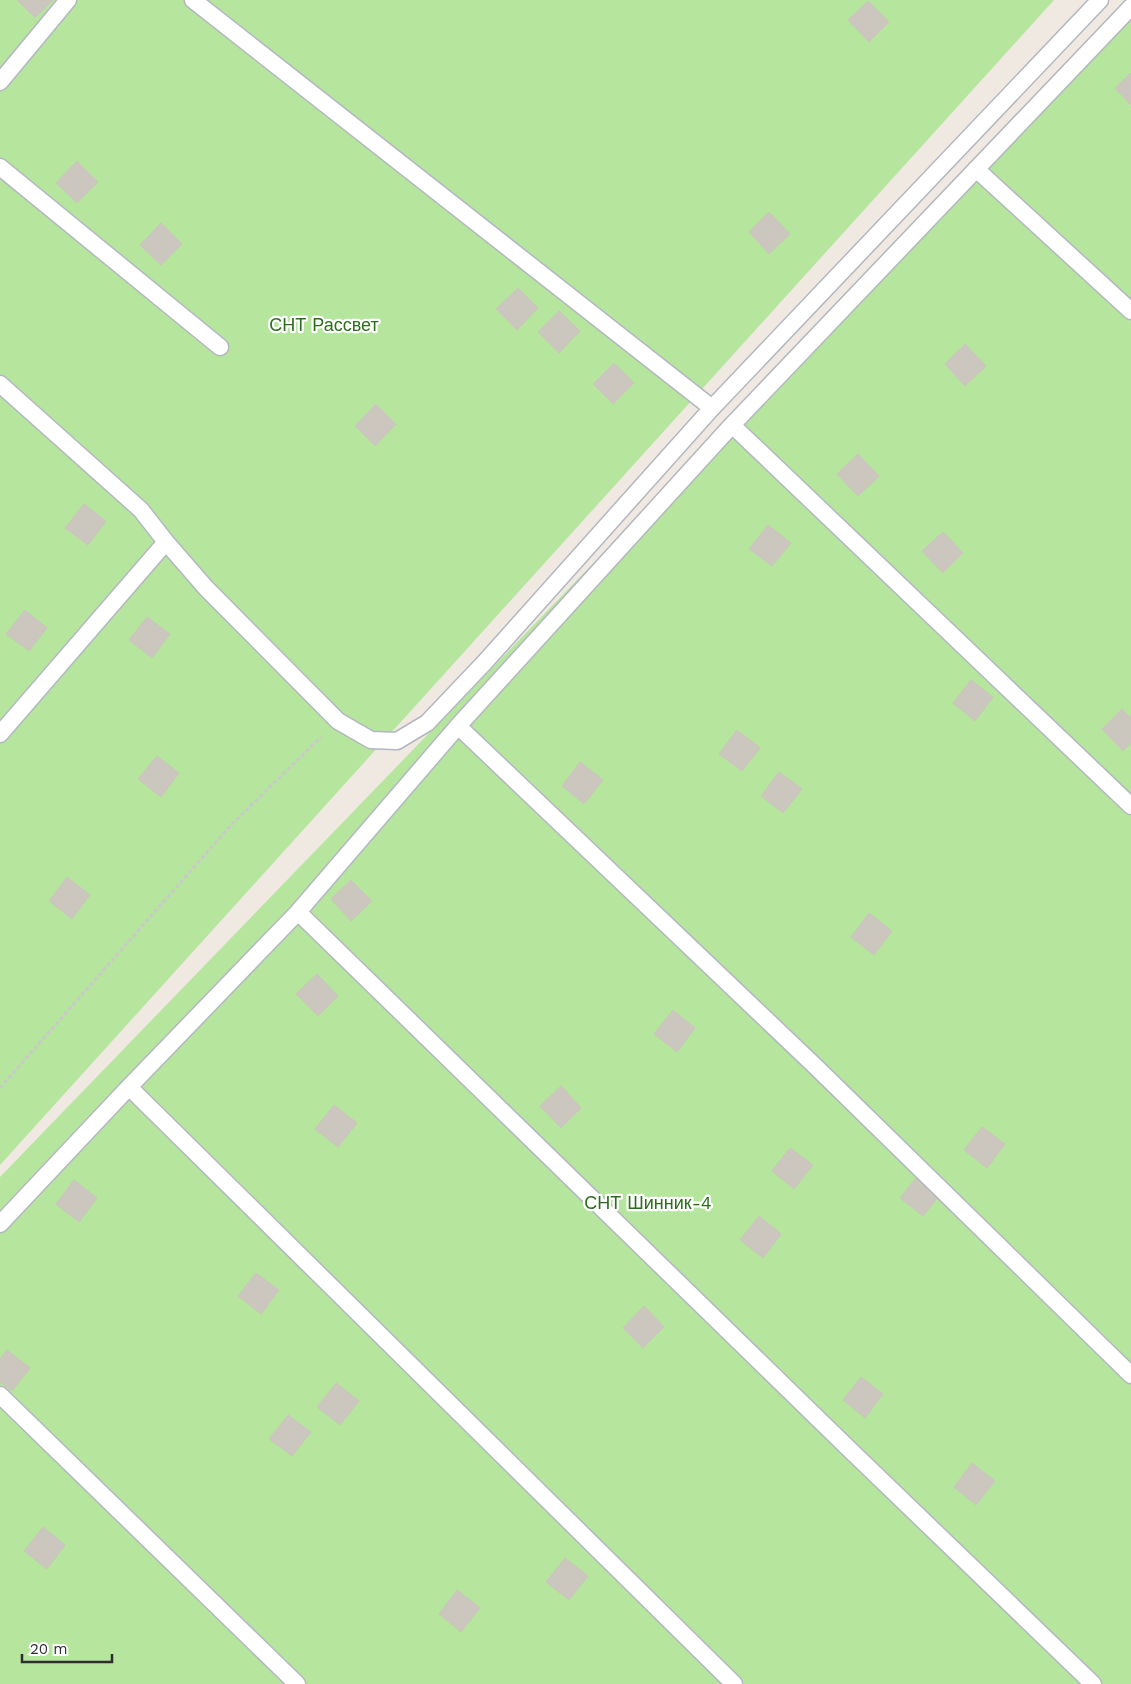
<svg xmlns="http://www.w3.org/2000/svg" width="1131" height="1684" font-family="'Work Sans',sans-serif">
<rect width="100%" height="100%" fill="#efe9e1"/>
<path fill="#b6e59e" d="M 0,0 L 1054,0 L 0,1165 Z
M 1131,7 L 1131,1684 L 0,1684 L 0,1177 Z"/>
<path fill="#cbc7bf" stroke="#cbc5ba" d="M 17,0 L 53,0 L 35,18 Z
M 868,1 L 889,22 L 869,42 L 848,20 Z
M 1131,73 L 1131,105 L 1115,88 Z
M 77,161 L 98,182 L 77,203 L 56,183 Z
M 769,212 L 790,234 L 769,254 L 749,232 Z
M 161,223 L 182,244 L 161,265 L 140,245 Z
M 518,288 L 538,308 L 517,330 L 496,309 Z
M 559,311 L 580,331 L 559,353 L 538,332 Z
M 965,344 L 986,366 L 965,386 L 945,364 Z
M 614,363 L 634,383 L 613,404 L 593,384 Z
M 376,404 L 396,424 L 375,446 L 355,426 Z
M 858,454 L 879,476 L 858,496 L 837,474 Z
M 84,504 L 106,521 L 88,545 L 65,528 Z
M 768,525 L 791,543 L 772,566 L 749,549 Z
M 943,532 L 963,553 L 943,573 L 922,551 Z
M 25,610 L 47,628 L 29,651 L 6,634 Z
M 147,617 L 170,634 L 152,658 L 129,640 Z
M 971,680 L 993,697 L 975,721 L 953,703 Z
M 1122,709 L 1131,718 L 1131,743 L 1123,751 L 1102,729 Z
M 737,730 L 760,748 L 742,771 L 719,754 Z
M 157,756 L 179,773 L 161,797 L 138,779 Z
M 580,762 L 603,780 L 584,804 L 562,786 Z
M 779,772 L 802,789 L 783,813 L 761,796 Z
M 67,877 L 90,895 L 72,919 L 49,901 Z
M 351,880 L 372,901 L 351,921 L 331,899 Z
M 869,913 L 892,931 L 874,955 L 851,937 Z
M 317,974 L 338,996 L 318,1016 L 296,994 Z
M 673,1010 L 695,1028 L 677,1052 L 654,1034 Z
M 561,1086 L 581,1108 L 561,1128 L 540,1106 Z
M 334,1105 L 357,1123 L 338,1147 L 315,1129 Z
M 982,1127 L 1005,1144 L 987,1168 L 964,1150 Z
M 790,1148 L 813,1165 L 794,1189 L 772,1171 Z
M 919,1174 L 942,1192 L 923,1216 L 900,1198 Z
M 74,1180 L 97,1198 L 79,1222 L 56,1204 Z
M 759,1216 L 781,1234 L 763,1258 L 740,1240 Z
M 256,1273 L 279,1290 L 261,1314 L 238,1296 Z
M 644,1306 L 664,1327 L 643,1348 L 623,1328 Z
M 7,1350 L 30,1368 L 12,1391 L 0,1382 L 0,1359 Z
M 861,1377 L 883,1394 L 865,1418 L 843,1400 Z
M 336,1383 L 359,1401 L 340,1425 L 317,1407 Z
M 288,1415 L 311,1432 L 292,1456 L 269,1439 Z
M 972,1463 L 995,1481 L 976,1505 L 954,1487 Z
M 43,1527 L 65,1545 L 47,1569 L 24,1551 Z
M 565,1558 L 588,1576 L 569,1600 L 546,1582 Z
M 457,1590 L 480,1608 L 461,1632 L 439,1614 Z"/>
<g fill="none" stroke-linecap="round" stroke-linejoin="round">
<defs>
<path id="lane" d="M 193,0 L 712,408
M 0,82 L 68,0
M 0,167 L 220,347
M 976,169 L 1131,311
M 0,384 L 141,510 L 166,542 L 206,588 L 338,721 L 371,740 L 397,741 L 427,723 L 484,663 L 712,408 L 1100,0
M 732,425 L 1131,806
M 458,726 L 816,1067 L 1131,1375
M 0,734 L 166,542
M 298,912 L 846,1446 L 1093,1684
M 129,1087 L 734,1684
M 0,1224 L 129,1087 L 298,912 L 458,726 L 732,425 L 1131,7
M 0,1395 L 297,1684"/>
</defs>
<use href="#lane" stroke="#b4b7c1" stroke-width="19"/>
<path stroke="#c9c9c9" stroke-width="3" stroke-dasharray="4 2.5" stroke-linecap="butt" d="M 0,1088 L 231,825 L 321,737"/>
<use href="#lane" stroke="#fff" stroke-width="16"/>
</g>
<g text-anchor="middle" dominant-baseline="central" stroke-width="4.5" stroke-linejoin="round" paint-order="stroke">
<g font-size="18" fill="#2c6e1b" stroke="#fff">
<text x="324" y="324">СНТ Рассвет</text>
<text x="648" y="1202">СНТ Шинник-4</text>
</g>
</g>
<path d="M22 1654v8h90v-8" fill="none" stroke="#2e2e2e" stroke-width="2.5"/>
<text x="30" y="1654" font-size="15" fill="#2e2e2e" stroke="#ffffff" stroke-width="4" paint-order="stroke">20 m</text>
</svg>
